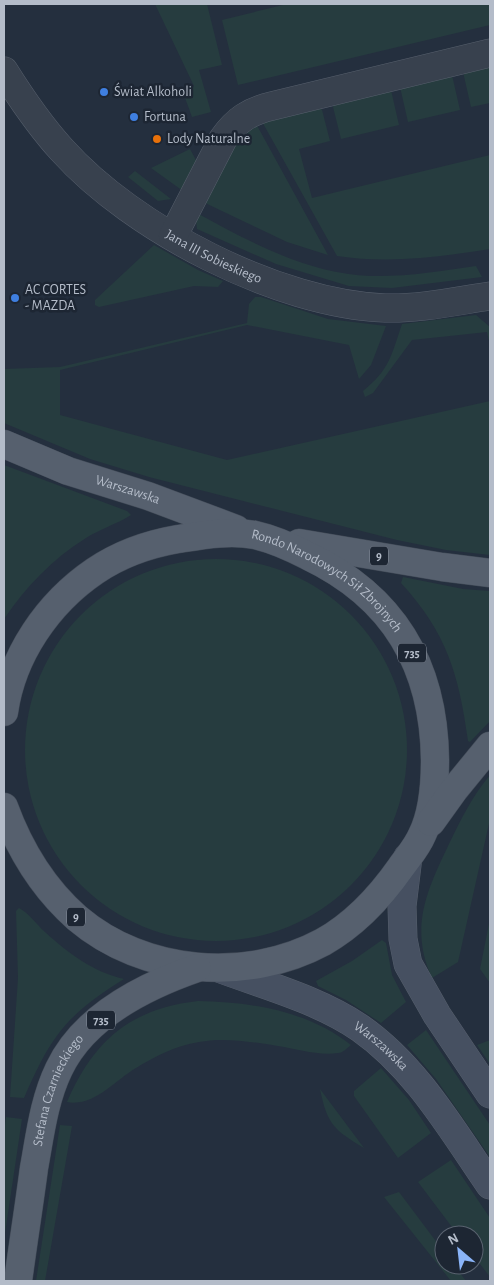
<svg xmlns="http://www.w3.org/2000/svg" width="494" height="1285" font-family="'Alegreya Sans',sans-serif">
<rect width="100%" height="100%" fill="#242f3e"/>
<path fill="#263c3f" d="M 155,4 L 207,4 L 222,65 L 199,70 L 211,112 L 192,117 L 184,95 L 186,91 L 194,86 Z
M 287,4 L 490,4 L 490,25 L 238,85 L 222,20 Z
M 490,66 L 490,103 L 471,107 L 463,72 Z
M 452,75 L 460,110 L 408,122 L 400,87 Z
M 391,90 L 399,125 L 341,139 L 332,103 Z
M 321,106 L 330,141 L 299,149 L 312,198 L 490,155 L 490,249 C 438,257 389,264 337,256 L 260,118 Z
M 254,120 L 328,255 L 287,242 L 201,201 L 238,132 Z
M 190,149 L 197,162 L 183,191 L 151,168 Z
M 135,171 L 171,199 L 158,201 L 128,177 Z
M 195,212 C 248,241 308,274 370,276 C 406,277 441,271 476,266 L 482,277 L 392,288 L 349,286 L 276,264 L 197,229 Z
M 154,245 L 198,270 L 223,281 L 218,287 L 194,286 L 99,307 L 95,305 L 95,300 Z
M 255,297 L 261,297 L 328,319 L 386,326 L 371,365 L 359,379 L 349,345 L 247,325 L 60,370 L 60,415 L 227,460 L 490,401 L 490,555 L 446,550 L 397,540 L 149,477 L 90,459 L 4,423 L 4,369 L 60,367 L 247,323 L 249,304 Z
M 476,315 L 490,327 L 490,345 L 487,332 L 412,340 L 373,393 L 365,397 L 363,391 C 390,369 391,356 402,324 Z
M 4,465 L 127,511 L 131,515 C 117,524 100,529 86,538 C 52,559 26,587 4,619 Z
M25 750a191 191 0 1 1 382 0a191 191 0 1 1-382 0Z
M 403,577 L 463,589 L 490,591 L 490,721 L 470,742 L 468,741 C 459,675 447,633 401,583 Z
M 490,775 L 490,819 L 458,962 L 432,978 C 409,928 427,890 449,844 C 461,819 473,795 490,775 Z
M 19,908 C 29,913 36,924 45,932 C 68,953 93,972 124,979 C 66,1015 51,1036 24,1098 L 10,1097 L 18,978 L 16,911 Z
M 490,919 L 490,983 L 480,969 Z
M 382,940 L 386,943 L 392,975 L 406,1002 L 381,1023 L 346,1000 L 318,986 L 316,981 L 352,961 Z
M 198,1001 C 252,1002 308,1011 351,1045 C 347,1048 343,1053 338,1053 C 319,1056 297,1049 278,1046 C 253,1042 223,1037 199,1042 C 175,1046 156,1056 136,1068 C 114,1081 94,1107 67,1102 C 94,1040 130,1009 198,1001 Z
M 426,1030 L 490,1125 L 490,1157 L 436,1079 L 407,1045 Z
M 490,1040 L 490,1064 L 477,1045 Z
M 381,1068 L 409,1100 L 431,1133 L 398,1158 L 354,1096 L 354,1091 Z
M 320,1089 L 364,1148 C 334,1130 327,1124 320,1089 Z
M 6,1117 L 22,1119 L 4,1240 L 4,1132 Z
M 60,1125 L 72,1126 L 45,1281 L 36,1281 Z
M 451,1160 L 490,1218 L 490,1277 L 474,1256 L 474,1235 L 458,1235 L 418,1182 Z
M 399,1192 L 444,1252 L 444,1265 L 454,1265 L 466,1281 L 451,1281 L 384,1197 Z"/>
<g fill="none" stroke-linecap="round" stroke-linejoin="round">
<defs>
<g id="minor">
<path id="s1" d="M 4,71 C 21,98 40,126 62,150 C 133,229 278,304 385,308 C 420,309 456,301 490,296"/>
<path d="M 173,236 L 223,139 C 236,120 250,111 272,106 L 490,53"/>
</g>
<g id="secondary">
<path d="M 408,857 L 402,906 L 403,939 L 408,964 L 437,1015 L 490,1094"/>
<path id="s2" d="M 221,969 C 267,986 319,1000 360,1028 C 416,1067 452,1130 490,1185"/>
</g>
<g id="primary">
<path id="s3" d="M 4,444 L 68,471 L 148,496 L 236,529"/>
<path d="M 299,543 L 442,567 L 490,573"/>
<path id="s4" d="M 4,712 C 12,655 48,603 95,571 C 120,554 149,544 178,539 C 203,535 230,530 255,535 C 273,539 291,547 308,556 C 394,597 434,666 435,760 C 435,785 433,813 422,835 C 417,847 408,857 401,867 C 380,897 355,924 323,942 C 247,983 144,975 77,918 C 43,888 19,848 4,807"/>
<path d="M 431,822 L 454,790 L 490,746"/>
<path id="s5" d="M 18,1281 C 23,1244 29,1206 34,1168 C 40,1135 44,1100 59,1069 C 84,1016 145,986 197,968"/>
</g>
</defs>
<use href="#minor" stroke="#565f6c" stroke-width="29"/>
<use href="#secondary" stroke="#565f6c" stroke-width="29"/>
<use href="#primary" stroke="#414a57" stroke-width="29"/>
<use href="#minor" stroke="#38414e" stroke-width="28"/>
<use href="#secondary" stroke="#465061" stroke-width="28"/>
<use href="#primary" stroke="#56606e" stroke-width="28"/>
</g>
<g fill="#3f7fe0" stroke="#1d2633" stroke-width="2">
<circle cx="104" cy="92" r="5"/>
<circle cx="134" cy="117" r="5"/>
<circle cx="15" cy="298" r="5"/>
</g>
<circle fill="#e8710a" stroke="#1d2633" stroke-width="2" cx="157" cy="139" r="5"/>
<g text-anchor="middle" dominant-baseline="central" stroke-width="5" stroke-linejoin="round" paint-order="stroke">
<g fill="#1d2633" stroke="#878f9c" stroke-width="1">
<rect x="370" y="546.5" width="18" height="19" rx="4"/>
<rect x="398" y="643.5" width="28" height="19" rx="4"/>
<rect x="67" y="907.5" width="18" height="19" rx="4"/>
<rect x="87" y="1010.5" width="28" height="19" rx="4"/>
</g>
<g font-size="12" font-weight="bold" fill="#b4bcc9">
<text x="379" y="556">9</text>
<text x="412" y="653">735</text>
<text x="76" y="917">9</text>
<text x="101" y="1020">735</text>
</g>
<g font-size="14" fill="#b4bcc9" stroke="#1d2633" text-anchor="start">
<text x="114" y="92">Świat Alkoholi</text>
<text x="144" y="117">Fortuna</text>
<text x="167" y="139">Lody Naturalne</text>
<text x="25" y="290">AC CORTES<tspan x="25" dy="16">- MAZDA</tspan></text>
</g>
<g font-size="14" fill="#b4bcc9" stroke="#1d2633">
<text stroke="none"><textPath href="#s1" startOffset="285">Jana III Sobieskiego</textPath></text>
<text stroke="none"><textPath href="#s3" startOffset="132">Warszawska</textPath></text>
<text stroke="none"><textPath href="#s4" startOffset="426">Rondo Narodowych Sił Zbrojnych</textPath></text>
<text stroke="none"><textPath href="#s2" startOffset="179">Warszawska</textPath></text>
<text stroke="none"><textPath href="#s5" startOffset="196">Stefana Czarnieckiego</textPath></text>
</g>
</g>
<rect width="494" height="1285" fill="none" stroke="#b4bcc9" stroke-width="10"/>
<g transform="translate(459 1250) rotate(332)"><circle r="24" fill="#1d2633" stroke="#59626f"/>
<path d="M0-4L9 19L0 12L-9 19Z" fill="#8ab4f8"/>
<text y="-8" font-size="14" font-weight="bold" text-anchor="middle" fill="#b4bcc9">N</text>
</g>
</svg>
